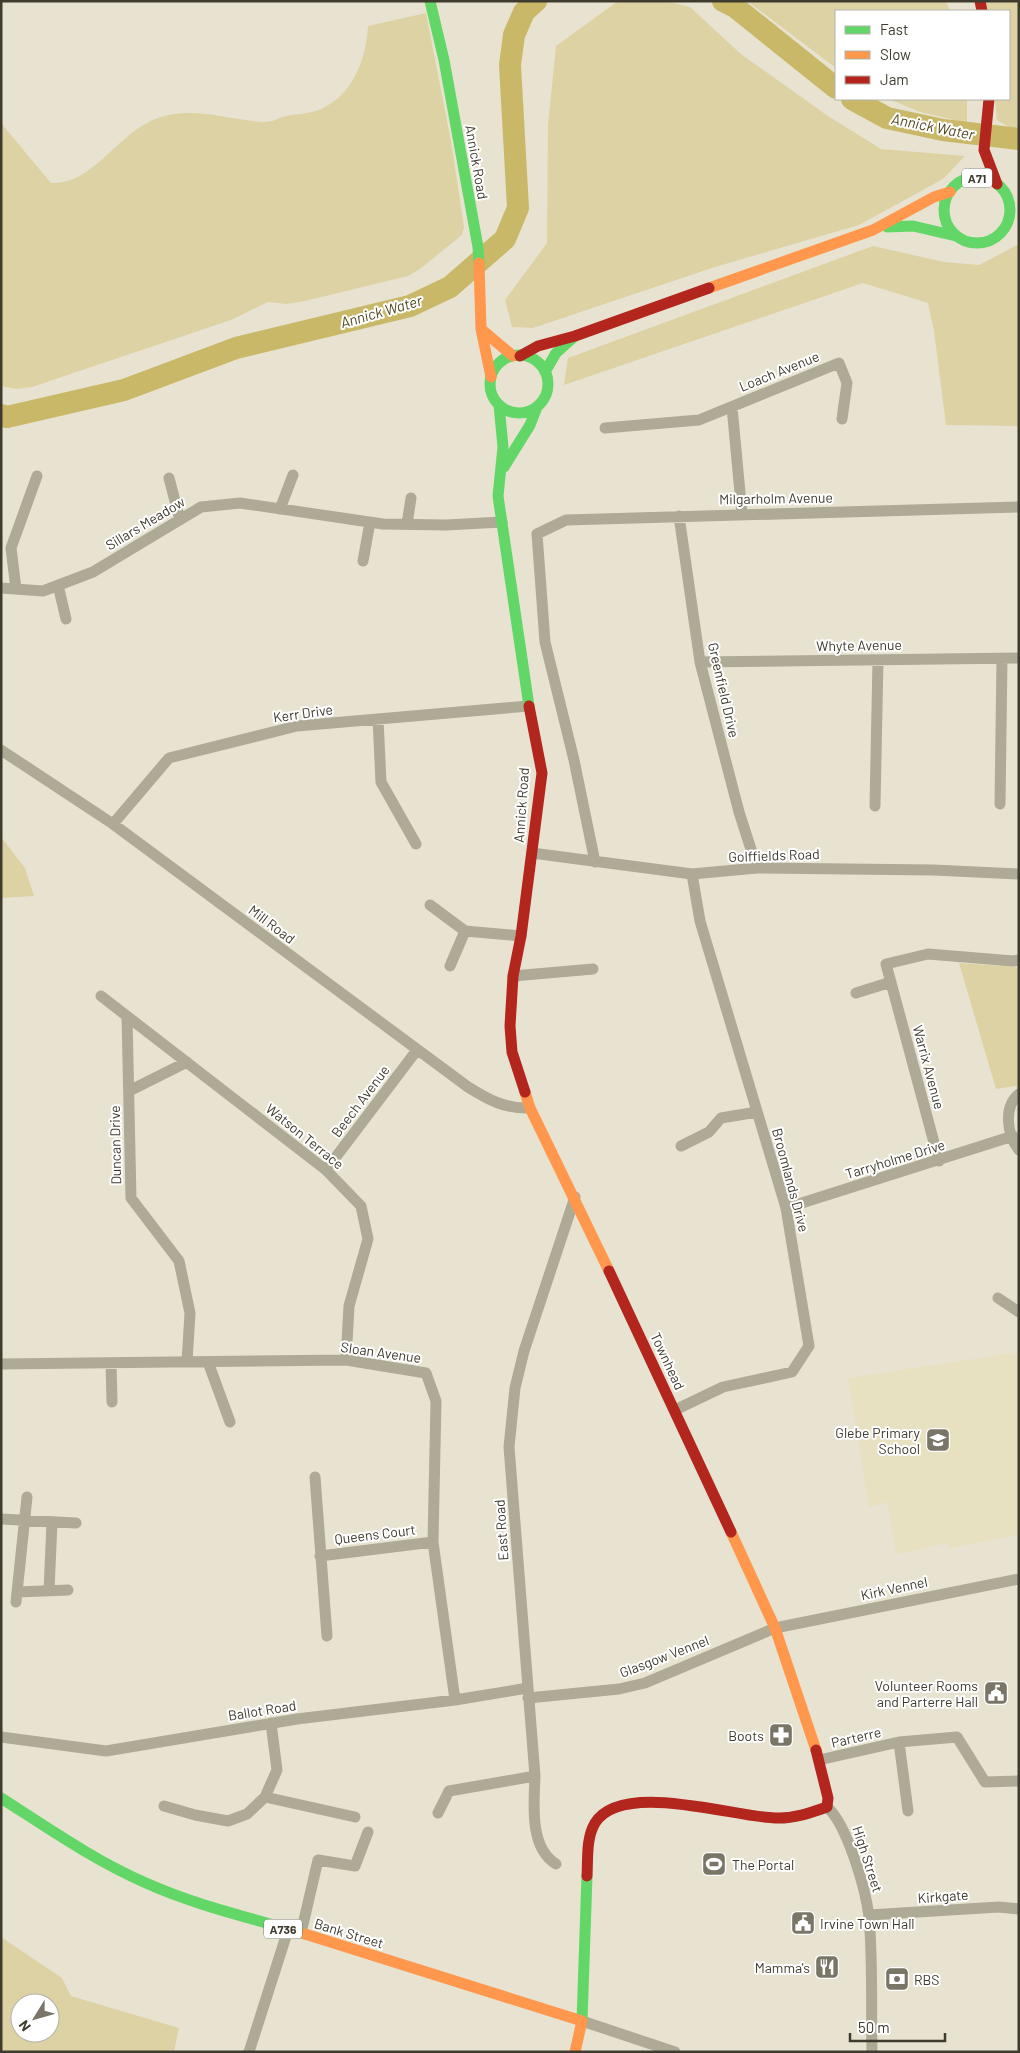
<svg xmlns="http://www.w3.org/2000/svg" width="1020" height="2053" font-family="Barlow,sans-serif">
<rect width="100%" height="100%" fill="#e8e3d1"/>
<path fill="#e7e0c1" d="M 1019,1352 L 1019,1535 L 949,1548 L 948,1543 L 896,1554 L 887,1502 L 869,1507 L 848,1378 Z"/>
<path fill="#ddd2a4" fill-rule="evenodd" d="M 618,1 L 666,1 L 690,7 L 741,54 L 828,116 L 881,149 L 965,156 L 943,179 L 859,225 L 715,267 L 533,328 L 512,327 L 505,300 L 547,243 L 548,125 L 556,46 Z
M 747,1 L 946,1 L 950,11 L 836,11 L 836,68 Z
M 978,1 L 1016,1 L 1019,6 L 1019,133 L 997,120 L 995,99 L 1009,99 L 1009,11 L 981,11 Z
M 426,13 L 451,141 L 464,227 L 462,235 L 420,269 L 408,276 L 305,301 L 286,304 L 268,302 L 231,320 L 32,387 L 16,389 L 1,386 L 1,123 L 51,183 C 91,185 115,138 149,122 C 187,103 225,120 264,122 C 273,122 278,118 286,116 C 296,114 306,114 316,111 C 352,98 366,61 368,26 Z
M 889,99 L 967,99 L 967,123 L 920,112 Z
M 1019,244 L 1019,426 L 946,425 L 934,331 L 928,303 L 863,283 L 564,385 L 568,358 L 873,246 L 944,262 L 979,265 Z
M 1,837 L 25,868 L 34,896 L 1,898 Z
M 959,963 L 1019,967 L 1019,1092 L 1016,1086 L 996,1089 Z
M 1,1937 L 62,1978 L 71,1996 L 179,2028 L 174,2052 L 1,2052 ZM 20,2003 L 50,2003 L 50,2033 L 20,2033 Z"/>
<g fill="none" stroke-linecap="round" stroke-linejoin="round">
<path stroke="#c9b868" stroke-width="22" d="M 723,1 L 735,7 L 836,88
M 852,99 L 887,118 L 943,130 L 1019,139
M 1,415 L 7,417 L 124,390 L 236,348 L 410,306 L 450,287 L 505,239 L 518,208 L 510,65 L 514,35 L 524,12 L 536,1"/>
<path stroke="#afaa96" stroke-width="11" d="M 732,407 L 742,514
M 605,428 L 699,420 L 839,363 L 847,383 L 842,419
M 169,478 L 180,520
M 280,509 L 293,475
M 679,516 L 700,662 L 739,812 L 757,868
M 407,524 L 411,498
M 363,561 L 370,522
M 58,585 L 66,619
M 1,588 L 43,591 L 93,572 L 201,507 L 240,503 L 383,524 L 446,525 L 502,522
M 16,589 L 11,548 L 37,476
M 700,662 L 1019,658
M 378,719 L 381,782 L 416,844
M 1,750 L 113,824 L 468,1087 C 489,1100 505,1109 530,1108
M 1000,804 L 1002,659
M 875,806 L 878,660
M 113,824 L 169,758 L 297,726 L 529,706
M 532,853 L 692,874 L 757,868 L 933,870 L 1019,874
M 595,862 L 574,760 L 545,642 L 537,534 L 566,520 L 1019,507
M 430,905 L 465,931 L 521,936
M 450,966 L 465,931
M 513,976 L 593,969
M 856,993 L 891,982
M 101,996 L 326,1170 L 361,1206 L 368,1239 L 349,1306 L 346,1360
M 127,1016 L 131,1198 L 179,1261 L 190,1313 L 187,1362
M 129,1091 L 187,1062
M 1019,1094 C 1003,1107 1007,1135 1019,1150
M 681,1146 L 709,1132 L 721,1118 L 757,1112
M 939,1161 L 886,964 L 928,954 L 1013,961 L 1019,960
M 326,1170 L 417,1050
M 786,1208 L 1013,1136
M 998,1298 L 1019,1312
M 208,1362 L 230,1422
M 111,1363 L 112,1402
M 1,1364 L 346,1360 L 426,1373 L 436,1401 L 433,1542 L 455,1700
M 675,1410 L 723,1387 L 792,1372 L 809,1346 L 786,1208 L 700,921 L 692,874
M 315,1477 L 327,1636
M 1,1519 L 76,1523
M 320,1556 L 433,1542
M 49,1591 L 52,1522
M 17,1592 L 68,1590
M 16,1602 L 27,1497
M 528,1698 L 619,1689 L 645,1683 L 775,1628 L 1019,1579
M 1,1737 L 106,1751 L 297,1719 L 455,1700 L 528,1688
M 899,1742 L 908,1811
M 819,1760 L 899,1742 L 957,1737 L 985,1782 L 1019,1781
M 265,1797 L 355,1817
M 164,1806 L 195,1815 L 228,1821 L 247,1814 L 265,1797 L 277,1770 L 271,1723
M 827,1807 C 847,1824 866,1890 869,1917 C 873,1961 871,2007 872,2052
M 438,1813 L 449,1791 L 535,1776
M 556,1864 C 529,1848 534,1803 535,1776 L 509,1447 L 515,1388 L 524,1351 L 575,1197
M 869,1915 L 999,1907 L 1019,1909
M 301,1933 L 318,1860 L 355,1866 L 368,1832
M 582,2021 L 675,2052
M 249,2052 L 288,1930"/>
<path stroke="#63d668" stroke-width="11" d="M 430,1 L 444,60 L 478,247 L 479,263
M944 210a33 33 0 1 1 66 0a33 33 0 1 1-66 0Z
M 887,227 L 913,226 L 956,236
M490 384a29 29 0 1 1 58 0a29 29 0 1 1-58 0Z
M 545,372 L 556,353 L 574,337
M 499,405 L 503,447 L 498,496 L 529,706
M 504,467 L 530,425 L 537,407
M 1,1798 C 48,1828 95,1861 146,1883 C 197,1906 252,1918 305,1934
M 582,2021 L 587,1876"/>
<path stroke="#ff974d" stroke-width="11" d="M 479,263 L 481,329 L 491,377
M 709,288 L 873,230 L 934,197 L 950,192
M 481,329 L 513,356
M 525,1092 L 530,1108 L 609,1271
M 731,1532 L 775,1628 L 816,1750
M 305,1934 L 582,2021 L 575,2052"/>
<path stroke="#b3261e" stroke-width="11" d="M 980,1 L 982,11
M 989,99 L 984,150 L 997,184
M 520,356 L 538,346 L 575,336 L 709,288
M 525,1092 L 512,1052 L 510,1026 L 513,976 L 521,936 L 542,773 L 529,706
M 609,1271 L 731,1532
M 587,1876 C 588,1859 586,1838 595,1823 C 622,1780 733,1817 775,1818 C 793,1819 810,1813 827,1807 L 828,1798 L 816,1750"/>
</g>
<defs>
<symbol id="school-square" viewBox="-11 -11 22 22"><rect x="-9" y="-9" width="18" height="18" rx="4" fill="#7a7667" stroke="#fff"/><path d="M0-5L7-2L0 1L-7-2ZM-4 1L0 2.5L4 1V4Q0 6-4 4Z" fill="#fff"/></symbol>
<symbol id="civic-square" viewBox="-11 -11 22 22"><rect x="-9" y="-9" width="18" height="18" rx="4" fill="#7a7667" stroke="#fff"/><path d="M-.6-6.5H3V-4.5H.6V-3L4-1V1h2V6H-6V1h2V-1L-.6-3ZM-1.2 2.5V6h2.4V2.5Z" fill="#fff"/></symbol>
<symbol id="pharmacy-square" viewBox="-11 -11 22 22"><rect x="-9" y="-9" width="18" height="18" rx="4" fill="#7a7667" stroke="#fff"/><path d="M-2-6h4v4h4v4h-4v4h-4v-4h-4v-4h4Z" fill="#fff"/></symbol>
<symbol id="stadium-square" viewBox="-11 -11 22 22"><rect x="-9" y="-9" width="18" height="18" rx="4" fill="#7a7667" stroke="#fff"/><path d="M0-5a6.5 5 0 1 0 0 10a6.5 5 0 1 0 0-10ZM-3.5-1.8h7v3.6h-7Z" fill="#fff"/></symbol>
<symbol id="restaurant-square" viewBox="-11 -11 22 22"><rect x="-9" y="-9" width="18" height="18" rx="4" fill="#7a7667" stroke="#fff"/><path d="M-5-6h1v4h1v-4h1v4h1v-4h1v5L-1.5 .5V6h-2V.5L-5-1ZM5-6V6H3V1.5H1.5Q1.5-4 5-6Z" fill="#fff"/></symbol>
<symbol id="bank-square" viewBox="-11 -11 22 22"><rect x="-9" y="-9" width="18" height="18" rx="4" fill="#7a7667" stroke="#fff"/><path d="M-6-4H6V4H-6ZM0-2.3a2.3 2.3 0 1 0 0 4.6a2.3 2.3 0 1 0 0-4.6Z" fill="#fff"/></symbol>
</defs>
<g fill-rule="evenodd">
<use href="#school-square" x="924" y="1426" width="28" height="28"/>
<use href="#civic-square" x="982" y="1679" width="28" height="28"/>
<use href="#pharmacy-square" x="767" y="1721" width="28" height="28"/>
<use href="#stadium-square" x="700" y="1850" width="28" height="28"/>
<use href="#civic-square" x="789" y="1909" width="28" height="28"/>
<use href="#restaurant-square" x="813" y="1953" width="28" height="28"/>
<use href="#bank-square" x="883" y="1965" width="28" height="28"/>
</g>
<g text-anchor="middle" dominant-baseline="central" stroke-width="4" stroke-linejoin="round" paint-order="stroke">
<g fill="#fff" stroke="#79766d" stroke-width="1">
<rect x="962" y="168.5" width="30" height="19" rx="4"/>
<rect x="264" y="1919.5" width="38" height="19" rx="4"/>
</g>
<g font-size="12" font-weight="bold" fill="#3f3b2e">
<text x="977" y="178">A71</text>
<text x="283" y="1929">A736</text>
</g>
<g font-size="14" fill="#3f3b2e" stroke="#fff">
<text transform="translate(477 162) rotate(80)">Annick Road</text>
<text transform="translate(779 371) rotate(-22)">Loach Avenue</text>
<text transform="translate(776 498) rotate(-1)">Milgarholm Avenue</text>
<text transform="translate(145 523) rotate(-31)">Sillars Meadow</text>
<text transform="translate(859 645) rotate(-1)">Whyte Avenue</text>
<text transform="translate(724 690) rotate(77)">Greenfield Drive</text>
<text transform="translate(303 713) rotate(-8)">Kerr Drive</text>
<text transform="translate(521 805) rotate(-86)">Annick Road</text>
<text transform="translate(774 855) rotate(-2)">Golffields Road</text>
<text transform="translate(272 924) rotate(37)">Mill Road</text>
<text transform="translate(929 1067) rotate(75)">Warrix Avenue</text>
<text transform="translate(360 1101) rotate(-53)">Beech Avenue</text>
<text transform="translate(305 1136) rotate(39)">Watson Terrace</text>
<text transform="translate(115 1145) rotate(-91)">Duncan Drive</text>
<text transform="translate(895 1159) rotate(-17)">Tarryholme Drive</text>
<text transform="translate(791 1180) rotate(75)">Broomlands Drive</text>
<text transform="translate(381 1352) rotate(8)">Sloan Avenue</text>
<text transform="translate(668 1361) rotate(65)">Townhead</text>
<text transform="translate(501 1530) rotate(-94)">East Road</text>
<text transform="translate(375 1534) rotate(-7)">Queens Court</text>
<text transform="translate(894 1588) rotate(-12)">Kirk Vennel</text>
<text transform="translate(664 1656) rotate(-21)">Glasgow Vennel</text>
<text transform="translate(262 1710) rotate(-9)">Ballot Road</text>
<text transform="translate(856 1737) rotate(-13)">Parterre</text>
<text transform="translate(868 1859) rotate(72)">High Street</text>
<text transform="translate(943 1896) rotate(-4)">Kirkgate</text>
<text transform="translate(349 1933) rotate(17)">Bank Street</text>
</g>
<g font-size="14" fill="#3f3b2e" stroke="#fff" text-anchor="end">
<text x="920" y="1432">Glebe Primary<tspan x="920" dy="16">School</tspan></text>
<text x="978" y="1685">Volunteer Rooms<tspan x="978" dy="16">and Parterre Hall</tspan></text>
<text x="764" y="1735">Boots</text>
<text x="732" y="1864" text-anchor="start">The Portal</text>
<text x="820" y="1923" text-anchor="start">Irvine Town Hall</text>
<text x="810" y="1967">Mamma's</text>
<text x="914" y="1979" text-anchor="start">RBS</text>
</g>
<g font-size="15" font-style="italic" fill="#53491e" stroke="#fff">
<text transform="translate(933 126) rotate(11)">Annick Water</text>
<text transform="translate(381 311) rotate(-16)">Annick Water</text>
</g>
</g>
<rect width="1020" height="2053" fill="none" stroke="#3f3b2e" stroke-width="5"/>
<rect x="835" y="10" width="175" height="90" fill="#ffffff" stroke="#b2b1ab"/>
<rect x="845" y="26" width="25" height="8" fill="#63d668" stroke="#b2b1ab"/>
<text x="880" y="35" font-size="15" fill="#3f3b2e">Fast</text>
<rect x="845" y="51" width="25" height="8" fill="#ff974d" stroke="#b2b1ab"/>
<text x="880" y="60" font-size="15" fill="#3f3b2e">Slow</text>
<rect x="845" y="76" width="25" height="8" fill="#b3261e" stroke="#b2b1ab"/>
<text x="880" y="85" font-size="15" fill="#3f3b2e">Jam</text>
<g transform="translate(35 2018) rotate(233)"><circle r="24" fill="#ffffff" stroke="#b2b1ab"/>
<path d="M0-4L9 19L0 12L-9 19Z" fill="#7a7667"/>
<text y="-8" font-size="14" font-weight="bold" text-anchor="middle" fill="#3f3b2e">N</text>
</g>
<path d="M850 2033v8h95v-8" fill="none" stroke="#3f3b2e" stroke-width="2.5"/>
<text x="858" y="2033" font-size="15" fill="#3f3b2e" stroke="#ffffff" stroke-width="4" paint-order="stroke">50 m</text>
</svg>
